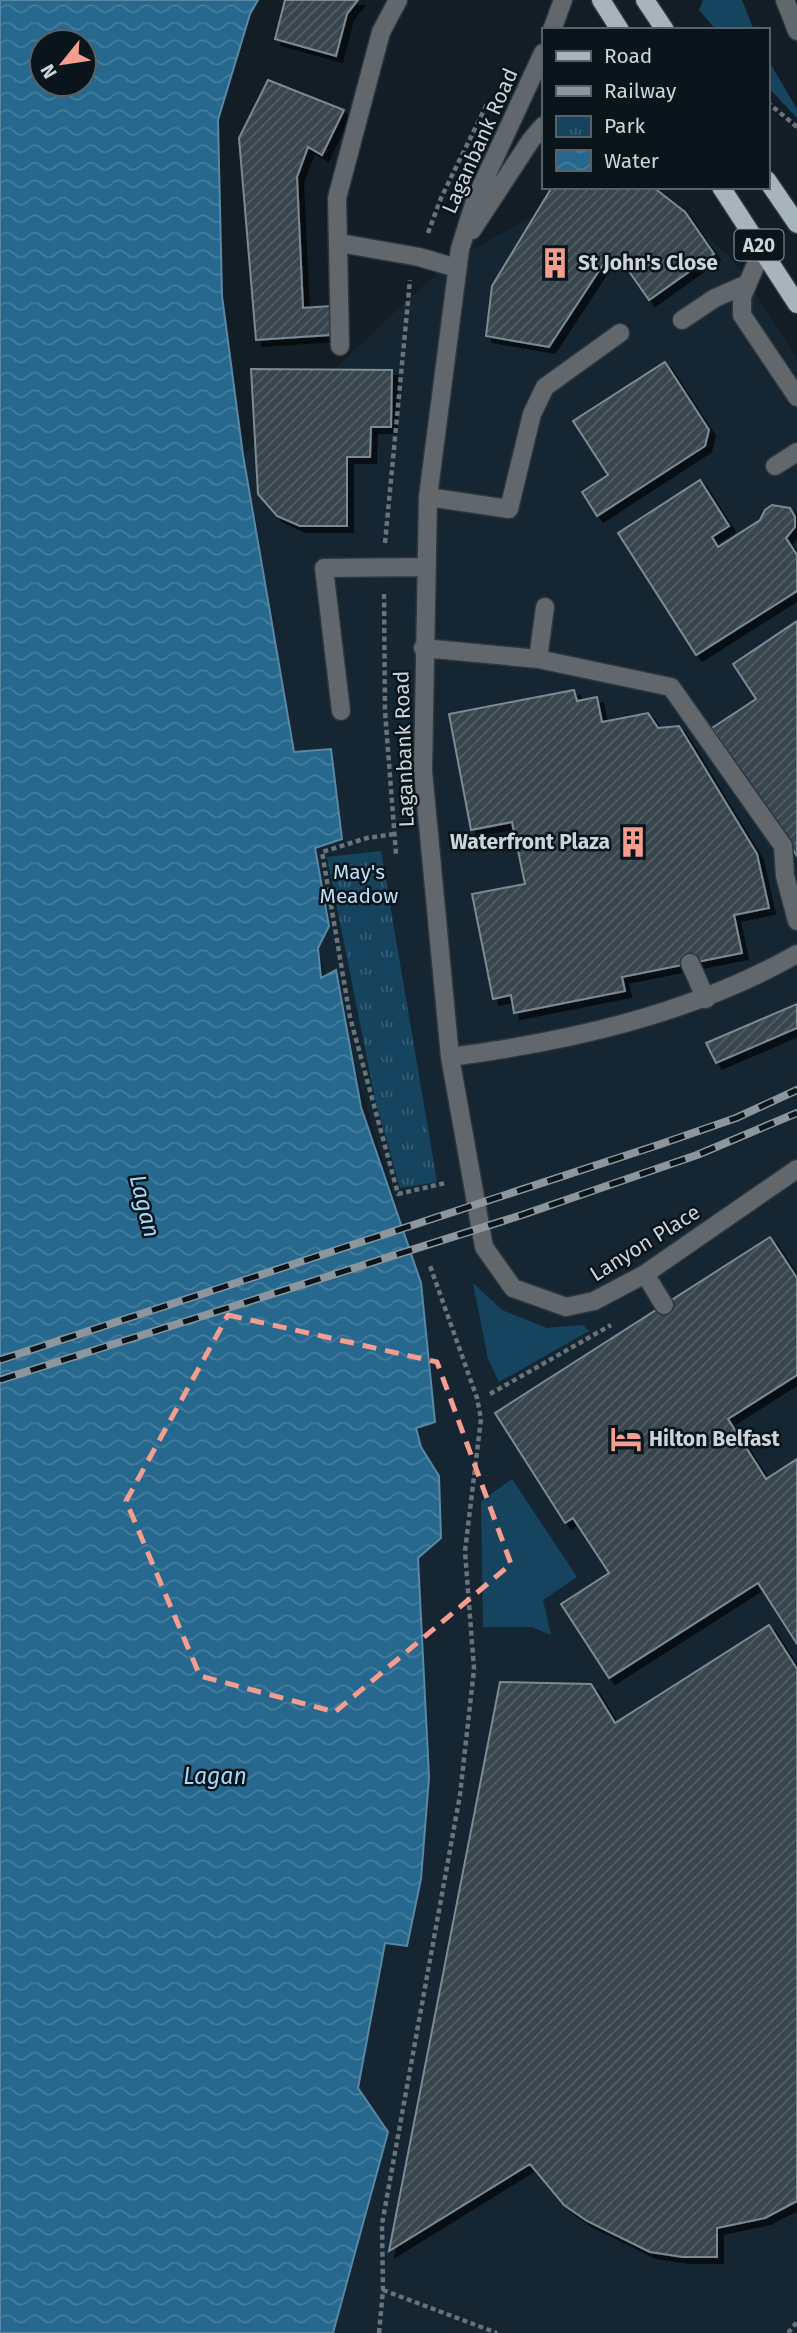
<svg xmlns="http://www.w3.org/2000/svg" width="797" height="2333" font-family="'Fira Sans',sans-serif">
<defs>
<pattern id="park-tufts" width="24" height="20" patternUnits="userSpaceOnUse" patternTransform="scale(1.75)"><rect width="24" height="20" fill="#16445f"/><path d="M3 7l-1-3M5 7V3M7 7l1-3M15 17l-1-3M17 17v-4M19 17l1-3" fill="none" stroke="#375e75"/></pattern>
<pattern id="water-waves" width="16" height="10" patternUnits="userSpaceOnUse" patternTransform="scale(1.75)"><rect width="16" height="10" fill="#27688e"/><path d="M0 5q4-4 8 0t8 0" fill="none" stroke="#457d9d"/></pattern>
<pattern id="building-hatch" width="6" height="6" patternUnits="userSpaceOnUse" patternTransform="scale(1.75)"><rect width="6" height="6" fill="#38444d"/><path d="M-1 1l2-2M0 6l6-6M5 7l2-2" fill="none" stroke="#545e66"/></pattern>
<filter id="shadow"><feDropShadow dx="6" dy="6" stdDeviation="0" flood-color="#0009"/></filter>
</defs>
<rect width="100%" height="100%" fill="#121d25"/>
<path fill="#152632" d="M 586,187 L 650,187 L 733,260 L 797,358 L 797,2333 L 333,2333 L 388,2133 L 358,2088 L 385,1943 L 407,1946 L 421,1879 L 429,1777 L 418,1558 L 441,1538 L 439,1476 L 421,1447 L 416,1427 L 435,1422 L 418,1275 L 318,948 L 243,455 L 446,264 Z"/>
<path fill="#16445f" d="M 703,0 L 742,0 L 754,30 L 716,30 L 699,10 Z
M 767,58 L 797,109 L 797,118 L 767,86 Z
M 473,1283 L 502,1310 L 547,1328 L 583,1325 L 589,1331 L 499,1382 L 488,1359 Z
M 512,1479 L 577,1577 L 543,1600 L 551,1635 L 532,1627 L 483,1627 L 481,1501 Z"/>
<path fill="url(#park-tufts)" d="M 381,851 L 437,1182 L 400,1188 L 375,1099 L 327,857 Z"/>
<path fill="url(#water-waves)" stroke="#5988a5" stroke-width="2" fill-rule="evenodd" d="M 0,0 L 258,0 L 250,14 L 218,120 L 222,296 L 243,455 L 294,752 L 331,749 L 342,839 L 315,848 L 329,926 L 318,948 L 321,978 L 336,970 L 361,1107 L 421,1283 L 435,1422 L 416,1428 L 421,1447 L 439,1476 L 441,1538 L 418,1558 L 429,1777 L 421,1879 L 407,1946 L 385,1943 L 358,2088 L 388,2132 L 333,2333 L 0,2333 ZM 42,42 L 84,42 L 84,84 L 42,84 Z"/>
<path fill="url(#building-hatch)" stroke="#7c8a93" stroke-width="2" filter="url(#shadow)" d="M 285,0 L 358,0 L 347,14 L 336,56 L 275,39 Z
M 268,80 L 344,110 L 322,155 L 308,147 L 297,177 L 303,308 L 330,306 L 330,335 L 256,340 L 239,138 Z
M 552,187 L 653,187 L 685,212 L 714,254 L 649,300 L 628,270 L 608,257 L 549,347 L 486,336 L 492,286 Z
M 665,362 L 709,430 L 705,446 L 597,516 L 582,492 L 608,475 L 573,421 Z
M 251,369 L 392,370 L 391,427 L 371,427 L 370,457 L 347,457 L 347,526 L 300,526 L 277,516 L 258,494 Z
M 700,480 L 729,526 L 712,537 L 718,547 L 760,520 L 765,510 L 772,505 L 790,508 L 795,517 L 795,527 L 786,538 L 797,555 L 797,591 L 696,655 L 618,533 Z
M 797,621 L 797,856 L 712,728 L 756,699 L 733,664 Z
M 574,690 L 577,701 L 597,697 L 602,722 L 648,713 L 658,728 L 679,726 L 757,854 L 769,908 L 734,915 L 742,953 L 622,977 L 625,991 L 514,1013 L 511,995 L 493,999 L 472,894 L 525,884 L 512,822 L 471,830 L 449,714 Z
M 797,1004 L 797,1028 L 716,1063 L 706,1043 Z
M 770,1237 L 797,1278 L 797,1375 L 728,1419 L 766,1479 L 797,1459 L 797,1644 L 758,1583 L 609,1678 L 561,1604 L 609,1573 L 573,1518 L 565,1523 L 495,1413 Z
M 769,1625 L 797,1669 L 797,2201 L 765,2218 L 717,2228 L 717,2257 L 683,2257 L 650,2252 L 587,2221 L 564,2205 L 530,2164 L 389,2251 L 500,1682 L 591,1684 L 615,1723 Z"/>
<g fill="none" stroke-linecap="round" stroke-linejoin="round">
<defs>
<path id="minor" d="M 785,0 L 797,31
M 552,30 L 563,0
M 543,53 L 476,198 L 460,249 L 428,497 L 423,771 L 450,1057 L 484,1247 L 513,1288 L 566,1307 L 594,1301 L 645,1274 L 797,1169
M 472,230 L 531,140 L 543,126
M 340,243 L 419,257 L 457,268
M 762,250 L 742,297 L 742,315 L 797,397
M 682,320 L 715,298 L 747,284
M 340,346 L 337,198 L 381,32 L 398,0
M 775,466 L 797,452
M 428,497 L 509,509 L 532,414 L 545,387 L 620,333
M 423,648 L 538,659 L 671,687 L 783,846 L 785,876 L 797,921
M 538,659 L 545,607
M 341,711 L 324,568 L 425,567
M 690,963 L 706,999
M 450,1057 C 571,1041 691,1014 797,954
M 645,1274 L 664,1305"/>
<path id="major" d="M 601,0 L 620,30
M 645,0 L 665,30
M 767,180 L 797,224
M 721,187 L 797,304"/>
</defs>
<use href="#minor" stroke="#2c373e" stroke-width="21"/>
<use href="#major" stroke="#2c373e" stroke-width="21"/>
<path stroke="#6a737a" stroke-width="4.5" stroke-dasharray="5 3.5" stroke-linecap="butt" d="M 767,102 L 797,127
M 428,233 L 441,198 L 487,104
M 385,543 L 410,280
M 384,594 L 385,711 L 396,854
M 394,834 L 367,838 L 322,852 L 350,1017 L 398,1194 L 445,1183
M 490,1394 L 611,1325
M 383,2290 L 497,2333
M 379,2333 L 383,2290 L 382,2224 L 460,1795 L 474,1669 L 465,1551 L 481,1419 L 477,1398 L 429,1263
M 788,2333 L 797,2322"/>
<use href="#minor" stroke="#61676b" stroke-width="18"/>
<use href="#major" stroke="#a8b4bd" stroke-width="18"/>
<defs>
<path id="rail" d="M 0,1360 L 661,1144 L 736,1118 L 797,1090
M 0,1380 L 522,1215 L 697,1155 L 797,1113"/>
</defs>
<use href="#rail" stroke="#8d969c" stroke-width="8"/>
<use href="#rail" stroke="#09141b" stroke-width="5" stroke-dasharray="16" stroke-linecap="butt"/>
</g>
<path fill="none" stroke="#f59d8f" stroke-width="5" stroke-dasharray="14 9" stroke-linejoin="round" d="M 228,1315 L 437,1362 L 511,1564 L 335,1712 L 200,1676 L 126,1501 Z"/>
<defs>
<symbol id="building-bare" viewBox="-9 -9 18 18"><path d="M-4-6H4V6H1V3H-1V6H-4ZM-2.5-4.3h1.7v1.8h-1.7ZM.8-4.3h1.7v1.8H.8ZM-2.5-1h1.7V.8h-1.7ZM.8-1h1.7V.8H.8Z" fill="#f59d8f" stroke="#09141b" stroke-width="2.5" paint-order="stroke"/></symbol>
<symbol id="hotel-bare" viewBox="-9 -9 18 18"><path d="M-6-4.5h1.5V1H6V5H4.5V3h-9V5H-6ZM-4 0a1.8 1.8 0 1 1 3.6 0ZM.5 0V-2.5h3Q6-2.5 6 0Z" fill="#f59d8f" stroke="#09141b" stroke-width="2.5" paint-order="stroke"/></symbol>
</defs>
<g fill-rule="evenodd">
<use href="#building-bare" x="533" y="241" width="44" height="44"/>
<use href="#building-bare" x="611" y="820" width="44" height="44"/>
<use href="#hotel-bare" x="604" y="1417" width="44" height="44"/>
</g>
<g text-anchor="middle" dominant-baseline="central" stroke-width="5" stroke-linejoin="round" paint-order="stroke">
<rect fill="#09141b" stroke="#929aa1" stroke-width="2" x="734.5" y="229.5" width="49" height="31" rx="5"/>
<g font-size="19" font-weight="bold" fill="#cdd4da">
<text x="759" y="245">A20</text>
</g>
<g font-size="21" fill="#cdd4da" stroke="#09141b">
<text transform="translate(480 141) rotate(-66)">Laganbank Road</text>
<text transform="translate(404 749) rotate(-92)">Laganbank Road</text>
<text transform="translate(645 1243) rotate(-32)">Lanyon Place</text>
</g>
<g font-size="21" font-weight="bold" fill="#cdd4da" stroke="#09141b" text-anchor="start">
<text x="578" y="263">St John's Close</text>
<text x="610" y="842" text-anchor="end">Waterfront Plaza</text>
<text x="649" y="1439">Hilton Belfast</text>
</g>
<g font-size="21" fill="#bcddf4" stroke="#09141b">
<text x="359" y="872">May's<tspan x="359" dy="24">Meadow</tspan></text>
</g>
<g font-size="23" font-style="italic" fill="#a5d8fb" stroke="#09141b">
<text transform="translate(145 1206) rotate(76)">Lagan</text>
<text x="215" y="1776">Lagan</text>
</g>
</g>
<rect x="542" y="28" width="228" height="161" fill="#09141b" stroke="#576167" stroke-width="2"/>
<rect x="556" y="51" width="35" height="10" fill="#a8b4bd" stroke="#576167" stroke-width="2"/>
<text x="604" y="63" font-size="21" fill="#cdd4da">Road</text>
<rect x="556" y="86" width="35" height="10" fill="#8d969c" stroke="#576167" stroke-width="2"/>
<text x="604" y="98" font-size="21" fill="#cdd4da">Railway</text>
<rect x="556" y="116" width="35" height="21" fill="url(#park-tufts)" stroke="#576167" stroke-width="2"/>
<text x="604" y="133" font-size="21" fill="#cdd4da">Park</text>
<rect x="556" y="150" width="35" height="21" fill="url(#water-waves)" stroke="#576167" stroke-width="2"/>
<text x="604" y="168" font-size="21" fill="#cdd4da">Water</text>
<g transform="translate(63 63) rotate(240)"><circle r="33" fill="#09141b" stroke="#576167" stroke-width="2"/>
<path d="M0-5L12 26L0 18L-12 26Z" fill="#f59d8f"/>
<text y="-10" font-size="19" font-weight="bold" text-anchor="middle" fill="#cdd4da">N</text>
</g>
</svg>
